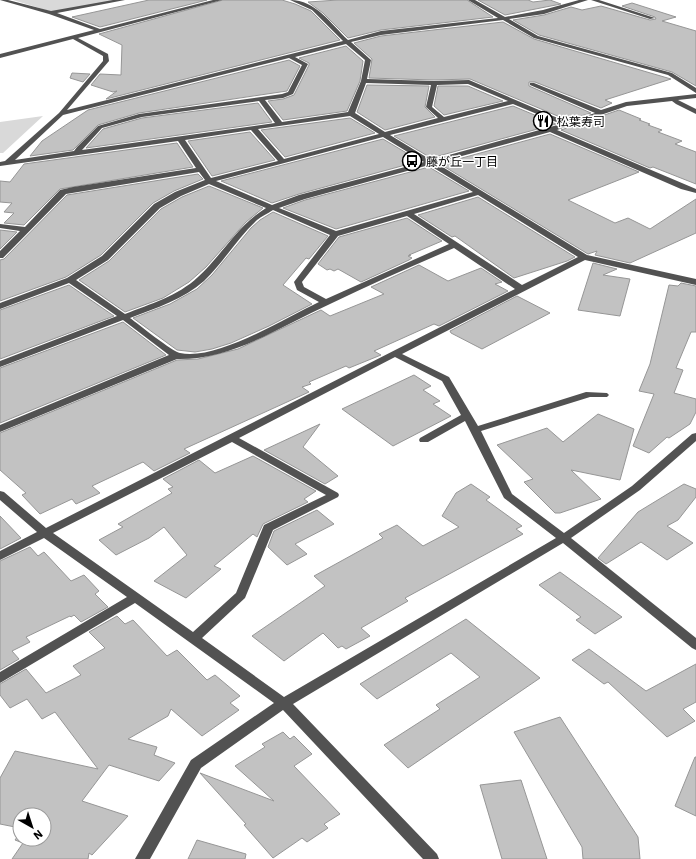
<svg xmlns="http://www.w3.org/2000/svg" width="696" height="859" font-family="'IBM Plex Sans','Noto Sans JP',sans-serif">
<rect width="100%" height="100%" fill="#fff"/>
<path fill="#d9d9d9" d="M 13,0 L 116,0 L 56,13 Z
M 43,116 L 3,153 L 0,153 L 0,122 Z"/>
<path fill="#c2c2c2" stroke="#969696" d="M 149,0 L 207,0 L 100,27 L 72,17 Z
M 223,0 L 282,0 L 295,4 L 311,11 L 340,40 L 106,99 L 117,91 L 113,92 L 91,85 L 100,74 L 121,75 L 122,45 L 99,34 Z
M 338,0 L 467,0 L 493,17 L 381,30 L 348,38 L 323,13 L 308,2 Z
M 478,0 L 528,0 L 533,2 L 550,0 L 561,4 L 505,15 Z
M 632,3 L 676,17 L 662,21 L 696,31 L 696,86 L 672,72 L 539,35 L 513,20 L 544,15 L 571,7 L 582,10 L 601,6 L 650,20 L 656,19 L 655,17 L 622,6 Z
M 503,22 L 534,39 L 671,79 L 605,100 L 612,103 L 601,108 L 535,82 L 529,82 L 529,86 L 591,113 L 567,120 L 470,79 L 434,80 L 369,78 L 372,59 L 354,43 L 381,36 Z
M 346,46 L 363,61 L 360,81 L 347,111 L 283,120 L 268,101 L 283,99 L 294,95 L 309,65 L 309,63 L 299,58 Z
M 289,60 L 300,66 L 287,91 L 139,113 L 98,125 L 73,150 L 30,156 L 42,141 L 88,110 Z
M 72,73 L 90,74 L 83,82 L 70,78 Z
M 367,85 L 429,86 L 425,107 L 435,117 L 385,130 L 357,112 Z
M 438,86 L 468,86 L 503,101 L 444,115 L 434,106 Z
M 258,103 L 272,122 L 86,148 L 103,129 L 142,118 Z
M 513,106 L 556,124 L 431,158 L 394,136 Z
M 619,110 L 641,119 L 639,120 L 650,124 L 648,125 L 662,130 L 658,132 L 682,141 L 675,144 L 696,152 L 696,184 L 653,167 L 650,168 L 561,130 Z
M 350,118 L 375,133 L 285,157 L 261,130 Z
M 250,132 L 275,160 L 212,176 L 188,141 Z
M 550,134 L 639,172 L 568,200 L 615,223 L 628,218 L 650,229 L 696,199 L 696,233 L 630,263 L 595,255 L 597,251 L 588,254 L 440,164 Z
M 383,139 L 420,161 L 299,194 L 272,203 L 221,181 Z
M 177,143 L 193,167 L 60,189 L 24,225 L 4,223 L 14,213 L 4,212 L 12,203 L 0,202 L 0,181 L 10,182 L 24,164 Z
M 429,167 L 469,191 L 336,229 L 283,208 L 305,200 Z
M 198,174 L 203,179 L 174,191 L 153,203 L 101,255 L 66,277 L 0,301 L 0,260 L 4,259 L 67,195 Z
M 209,186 L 263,208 L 246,222 L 206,267 L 189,282 L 163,298 L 125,312 L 79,280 L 109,261 L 161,209 L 182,197 Z
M 478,197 L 575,257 L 567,261 L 514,278 L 455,236 L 452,237 L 418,215 Z
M 273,212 L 328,236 L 309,259 L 306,258 L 283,285 L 312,304 L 269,326 L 231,343 L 212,349 L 195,352 L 177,350 L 133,318 L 170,304 L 197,289 L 212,275 L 251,228 L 260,220 Z
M 407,218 L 442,241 L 409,255 L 411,255 L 408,256 L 412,258 L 409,260 L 361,282 L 338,269 L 334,271 L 330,269 L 327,270 L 318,264 L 339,237 Z
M 0,230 L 17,232 L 0,249 Z
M 593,263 L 617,269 L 603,275 L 630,279 L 620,316 L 578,310 Z
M 419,265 L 448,281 L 481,268 L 502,282 L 495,284 L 508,291 L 439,326 L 434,324 L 374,351 L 381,355 L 349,368 L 346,366 L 309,382 L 311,384 L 302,387 L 309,392 L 184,449 L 190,453 L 154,471 L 143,462 L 92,486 L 100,493 L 76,504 L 72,499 L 40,514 L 22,495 L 26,493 L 0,470 L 0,433 L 177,360 L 198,359 L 238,349 L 321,310 L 330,316 L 384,294 L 371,287 Z
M 681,283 L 696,286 L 696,332 L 691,332 L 676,368 L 683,370 L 674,393 L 696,399 L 696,412 L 690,424 L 669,438 L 667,437 L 649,453 L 633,446 L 654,394 L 639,391 L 650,364 L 669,285 L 678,286 Z
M 69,285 L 114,316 L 0,359 L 0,310 Z
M 517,296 L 550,313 L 482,349 L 451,333 L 450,331 Z
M 123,322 L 166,355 L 0,423 L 0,368 Z
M 414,375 L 431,386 L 423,390 L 440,401 L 433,404 L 451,416 L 393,446 L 342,409 Z
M 598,414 L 634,429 L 620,480 L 571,470 L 601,499 L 560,513 L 555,513 L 524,482 L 533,479 L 497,445 L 547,428 L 563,442 Z
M 320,424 L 303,447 L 338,476 L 325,484 L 264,450 Z
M 253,456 L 316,491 L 304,499 L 308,502 L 263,524 L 257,537 L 253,534 L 214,566 L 221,569 L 186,598 L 154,581 L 187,555 L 164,527 L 149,538 L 116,555 L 99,540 L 123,527 L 118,524 L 172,493 L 168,489 L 173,487 L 163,479 L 199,460 L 215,473 Z
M 471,484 L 490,497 L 486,500 L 522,526 L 516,529 L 523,534 L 405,598 L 408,601 L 361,628 L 370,636 L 346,649 L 342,646 L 338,648 L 323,633 L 284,661 L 252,636 L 325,586 L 314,576 L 383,538 L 379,534 L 397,525 L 423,546 L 459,527 L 442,516 L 456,493 Z
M 684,484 L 696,489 L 696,497 L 678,520 L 667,526 L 693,543 L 667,560 L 641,542 L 606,564 L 598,558 L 638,512 Z
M 317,510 L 334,524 L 295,544 L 307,554 L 287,565 L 268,547 L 274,531 Z
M 0,516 L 21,538 L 0,549 Z
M 30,547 L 38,556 L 44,552 L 71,581 L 84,575 L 99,591 L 95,594 L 108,607 L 81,622 L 74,615 L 71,617 L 70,616 L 26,637 L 30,642 L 12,651 L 19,659 L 0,670 L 0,561 Z
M 560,572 L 622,617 L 595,634 L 576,620 L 581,617 L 539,585 Z
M 117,616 L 125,624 L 133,620 L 167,656 L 177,650 L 207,680 L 215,675 L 240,696 L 230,703 L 239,710 L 202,736 L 171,709 L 168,716 L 128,739 L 157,747 L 154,755 L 175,763 L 159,781 L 109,765 L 82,801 L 128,816 L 92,855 L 89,853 L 88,859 L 12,859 L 23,843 L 15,840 L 20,833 L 20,839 L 44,839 L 44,815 L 20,815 L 20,828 L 0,824 L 0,778 L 15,751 L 98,769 L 55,712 L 42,719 L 27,699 L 10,708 L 0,695 L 0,684 L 26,669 L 46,693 L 81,675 L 73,666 L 105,648 L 89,632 Z
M 466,619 L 540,678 L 408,768 L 384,745 L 440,709 L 436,705 L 480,677 L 451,653 L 377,699 L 360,684 Z
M 589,649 L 646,691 L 696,664 L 696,702 L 683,709 L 695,721 L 667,737 L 608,682 L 604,684 L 572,660 Z
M 560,717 L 638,837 L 640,859 L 583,859 L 582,847 L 514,732 Z
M 283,732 L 290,739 L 294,736 L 312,754 L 294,766 L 340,814 L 324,824 L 328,828 L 307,842 L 302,838 L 273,858 L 244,825 L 246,824 L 200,773 L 274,801 L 235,766 L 265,747 L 262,744 Z
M 695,757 L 696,757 L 696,816 L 675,806 Z
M 521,780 L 547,859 L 502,859 L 480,785 Z
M 197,840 L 246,854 L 245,859 L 188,859 Z"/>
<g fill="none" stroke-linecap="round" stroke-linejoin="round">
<path fill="#525252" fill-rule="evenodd" d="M 0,0 L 8,0 L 51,11 L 113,0 L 125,0 L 57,13 L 100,29 L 213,0 L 222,0 L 78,38 L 108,54 L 109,61 L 67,110 L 343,41 L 312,10 L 290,0 C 316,0 331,24 348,40 L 381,31 L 498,18 L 468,0 L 475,0 L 505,17 L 543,10 L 579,0 L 588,0 L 544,14 L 509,19 L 538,36 L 672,73 L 696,88 L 696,93 L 668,75 L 534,38 L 503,20 L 381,35 L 351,42 L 371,60 L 367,79 L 434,81 L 469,80 L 567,122 L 595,113 L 530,85 L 530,83 L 534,83 L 601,110 L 626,102 L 696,94 L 696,98 L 678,100 L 696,109 L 696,114 L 676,104 L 672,101 L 627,106 L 557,130 L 696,189 L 696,193 L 681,189 L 550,132 L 436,163 L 587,255 L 696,279 L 696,285 L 585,260 L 402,354 L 449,377 L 478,426 L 586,392 L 607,393 L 609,395 L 607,397 L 590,397 L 481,431 L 512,494 L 564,533 L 632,486 L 692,434 L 696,433 L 696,441 L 640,490 L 571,538 L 696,638 L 696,650 L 692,648 L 563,543 L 293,704 L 437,854 L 439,859 L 423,859 L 283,710 L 201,768 L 150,859 L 135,859 L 191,760 L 274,703 L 135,603 L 0,683 L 0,672 L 127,597 L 44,538 L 0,560 L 0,551 L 37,532 L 0,500 L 0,491 L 4,492 L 46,528 L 515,289 L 454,248 C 413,266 371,284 330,304 C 281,326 233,360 177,359 L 0,432 L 0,425 L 169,355 L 123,320 L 0,367 L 0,361 L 117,316 L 69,283 L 0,309 L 0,303 L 67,278 L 102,256 L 154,204 L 175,192 L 205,180 L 199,172 L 66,194 L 3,258 L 0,258 L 0,251 L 20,231 L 0,228 L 0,224 L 25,227 L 60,190 L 73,187 L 196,168 L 178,141 L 0,166 L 0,162 L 5,161 L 59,113 L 103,61 L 103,56 L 73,39 L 0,58 L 0,54 L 94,30 L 49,14 ZM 346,44 L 365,60 L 361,81 L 348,112 L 282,122 L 265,100 L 283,98 L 293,94 L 308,64 L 295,57 ZM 289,58 L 302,65 L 288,92 L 282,94 L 139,114 L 98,126 L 77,147 L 74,151 L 15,160 L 63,115 ZM 366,83 L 431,85 L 426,107 L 438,118 L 385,132 L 355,113 ZM 468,84 L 508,101 L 444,117 L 432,107 L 437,85 ZM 259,101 L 275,123 L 82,150 L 102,128 L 142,117 ZM 513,104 L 561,124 L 431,160 L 390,135 ZM 350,116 L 379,134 L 284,159 L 258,129 ZM 251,130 L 278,161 L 211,178 L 185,140 ZM 383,137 L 424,162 L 299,195 L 272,205 L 216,181 ZM 429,165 L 473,192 L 336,231 L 279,208 L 305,199 ZM 209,184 L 266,208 C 237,226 223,254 198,277 C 178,296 150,304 125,314 L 76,280 L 108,260 L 160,208 L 181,196 ZM 478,195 L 578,257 L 522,285 L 414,214 ZM 273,210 L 330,235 L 294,282 L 297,290 L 319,302 C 285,318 217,361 180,353 C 173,352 138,324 130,318 C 156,308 184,299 204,281 C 224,262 237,238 257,220 C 262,216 267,214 273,210 ZM 407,216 L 449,244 L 326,299 L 304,287 L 302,282 L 338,236 ZM 395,357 L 442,381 L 461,415 L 420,438 L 419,440 L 420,442 L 428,442 L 465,421 L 504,498 L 556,538 L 284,697 L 202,638 L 245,598 L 273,530 L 338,497 L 339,495 L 338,493 L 239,438 ZM 232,442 L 326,495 L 264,525 L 236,593 L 193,632 L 53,533 Z
M 591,0 L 599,0 L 655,18 L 650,19 Z"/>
</g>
<defs>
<symbol id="restaurant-ring" viewBox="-11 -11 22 22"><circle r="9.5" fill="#fff" stroke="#000" stroke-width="1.5"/><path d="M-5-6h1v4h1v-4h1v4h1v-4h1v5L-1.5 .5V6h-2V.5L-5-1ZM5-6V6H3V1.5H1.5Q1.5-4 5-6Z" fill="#000"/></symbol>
<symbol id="bus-ring" viewBox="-11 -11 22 22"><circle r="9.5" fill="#fff" stroke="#000" stroke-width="1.5"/><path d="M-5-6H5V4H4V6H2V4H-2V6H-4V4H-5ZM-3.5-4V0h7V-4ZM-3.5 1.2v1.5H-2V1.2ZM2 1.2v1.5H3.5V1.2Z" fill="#000"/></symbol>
</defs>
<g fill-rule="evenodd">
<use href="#restaurant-ring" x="532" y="110" width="22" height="22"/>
<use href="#bus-ring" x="401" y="150" width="22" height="22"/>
</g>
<g text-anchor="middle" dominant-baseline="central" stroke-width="3" stroke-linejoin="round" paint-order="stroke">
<g font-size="12" fill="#000" stroke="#fff" text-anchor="start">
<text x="557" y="121">松葉寿司</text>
<text x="426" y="161">藤が丘一丁目</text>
</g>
</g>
<g transform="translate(32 827) rotate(141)"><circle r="19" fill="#ffffff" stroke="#999999"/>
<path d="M0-3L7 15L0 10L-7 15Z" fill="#000000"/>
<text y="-6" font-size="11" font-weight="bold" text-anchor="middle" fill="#000000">N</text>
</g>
</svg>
